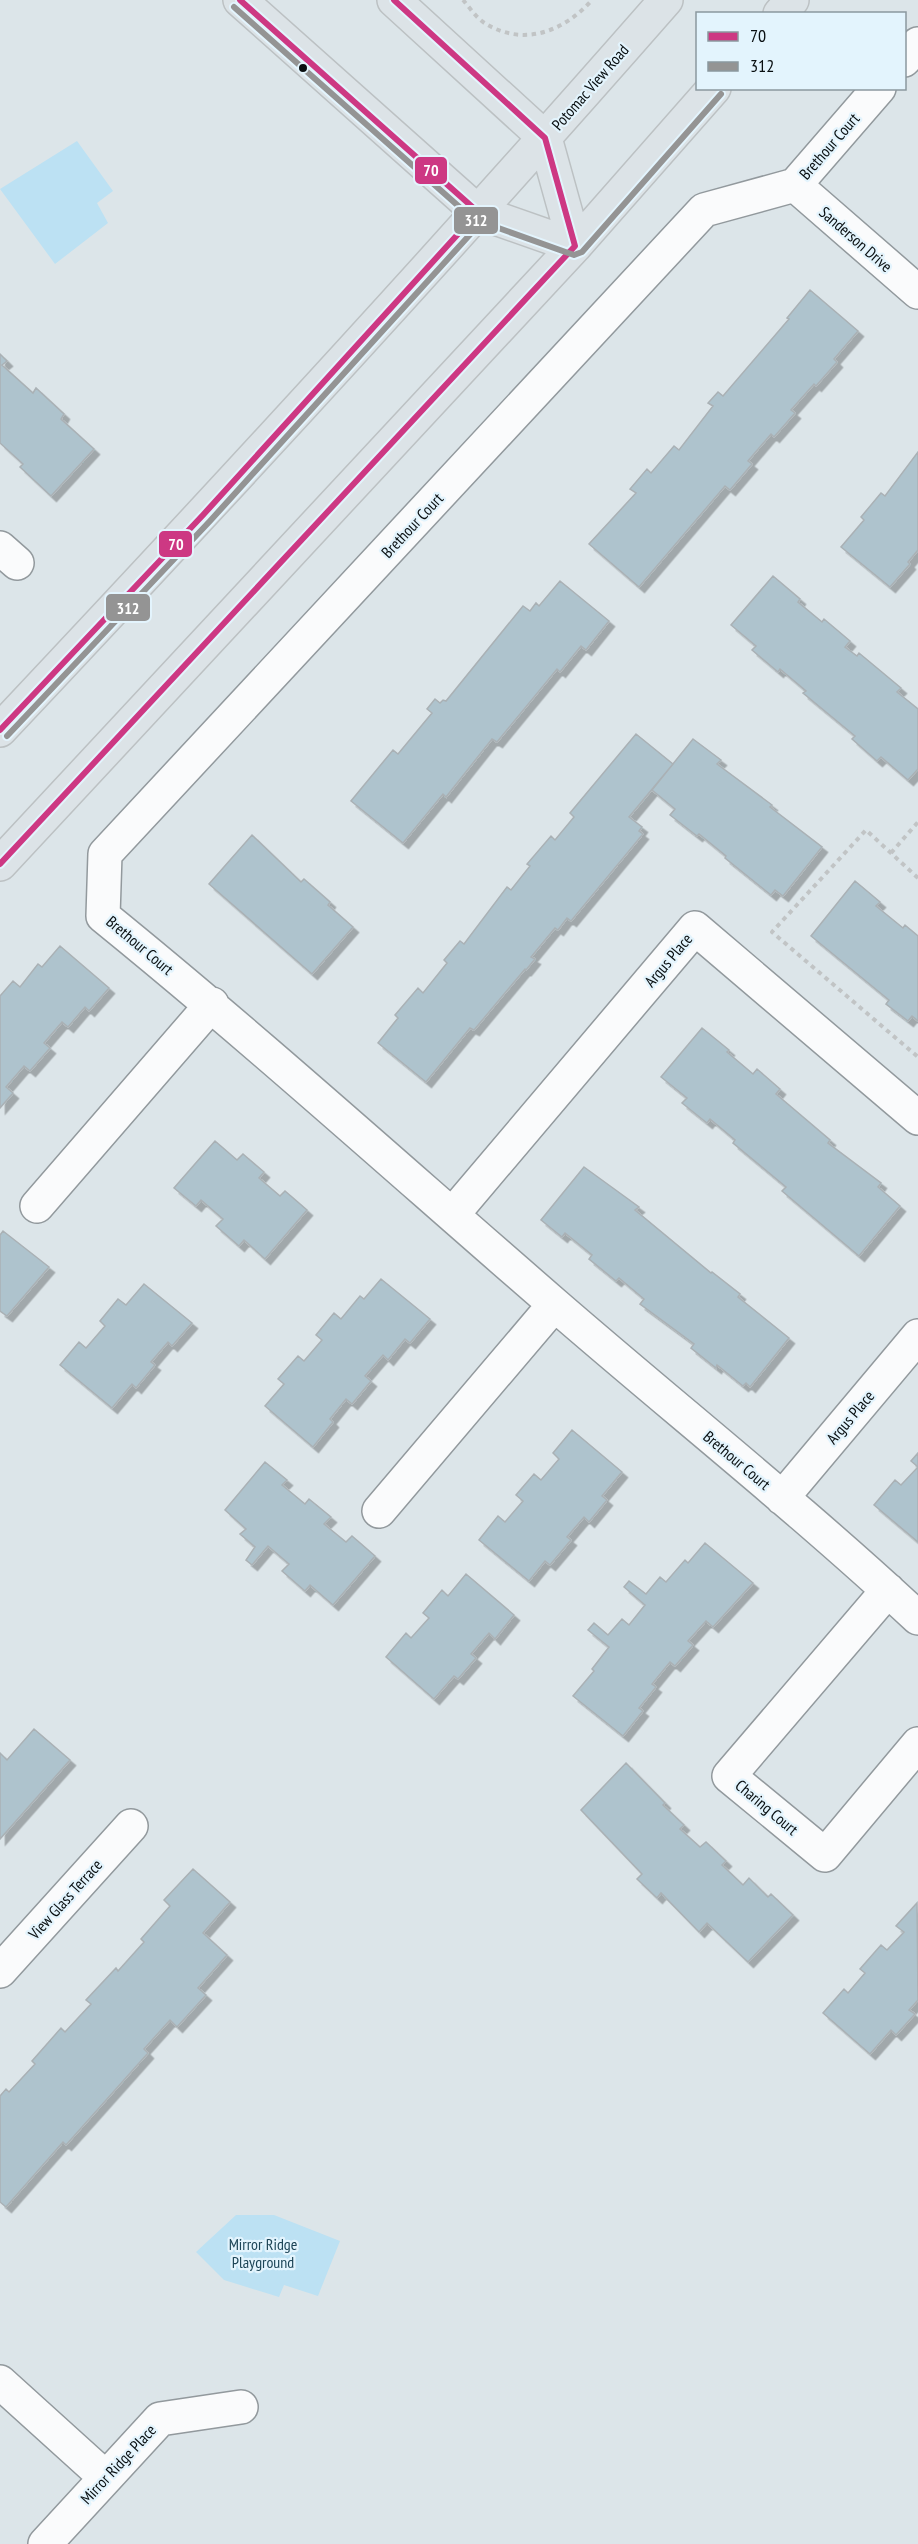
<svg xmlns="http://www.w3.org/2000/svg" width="918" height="2544" font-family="'PT Sans Narrow',sans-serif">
<defs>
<filter id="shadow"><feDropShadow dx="5.5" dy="5.5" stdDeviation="0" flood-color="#0004"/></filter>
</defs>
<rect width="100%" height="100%" fill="#dce5e9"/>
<path fill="#bce1f3" d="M 77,141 L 113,191 L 97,203 L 108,223 L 55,264 L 0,189 Z
M 236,2215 L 274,2215 L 340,2241 L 318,2296 L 284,2285 L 279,2297 L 224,2280 L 196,2252 Z"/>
<path fill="#aec3cd" stroke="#aab1b5" stroke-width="1.5" filter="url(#shadow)" d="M 810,290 L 858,331 L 834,359 L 837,362 L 816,386 L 814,384 L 791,410 L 795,413 L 774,437 L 771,434 L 748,461 L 752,464 L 730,490 L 725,486 L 639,587 L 589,544 L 636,493 L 630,489 L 647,469 L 651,473 L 674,446 L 679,450 L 713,406 L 708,403 L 718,392 L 723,396 L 789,319 L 787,318 Z
M 0,354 L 7,361 L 2,365 L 33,393 L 36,388 L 64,414 L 61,419 L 94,449 L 51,496 L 20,467 L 23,464 L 0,443 Z
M 918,452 L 918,550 L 908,562 L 910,564 L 890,587 L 841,547 L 864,520 L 861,517 L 881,493 L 885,496 Z
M 773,576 L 800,599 L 798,602 L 822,622 L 824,619 L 850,641 L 845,647 L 857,656 L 859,653 L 901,688 L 897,692 L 918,709 L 918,769 L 908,780 L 881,757 L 877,761 L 852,739 L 855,736 L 803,693 L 806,691 L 780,669 L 778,672 L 752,650 L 756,646 L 731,625 Z
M 560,581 L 609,621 L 586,650 L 581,646 L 560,672 L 557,669 L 497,742 L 492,739 L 446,797 L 443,794 L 403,843 L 351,801 L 393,750 L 398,754 L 432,713 L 427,709 L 435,699 L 440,703 L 443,700 L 446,701 L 523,606 L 530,611 L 536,603 L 539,606 Z
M 636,734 L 673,764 L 629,817 L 642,827 L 639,831 L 643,834 L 571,921 L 567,918 L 558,930 L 555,928 L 531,957 L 535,959 L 526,970 L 525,969 L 474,1030 L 470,1028 L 426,1082 L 378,1043 L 398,1018 L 395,1015 L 418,988 L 423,993 L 447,963 L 444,960 L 460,941 L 464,944 L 507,887 L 511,890 L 530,866 L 527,864 L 551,836 L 555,840 L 574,817 L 570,813 Z
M 693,739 L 721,760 L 717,764 L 772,805 L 770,807 L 822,847 L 783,896 L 775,890 L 771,895 L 725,858 L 726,856 L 699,834 L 697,836 L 670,815 L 675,809 L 652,790 Z
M 252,835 L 301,882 L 304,879 L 330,902 L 328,905 L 353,927 L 312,974 L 209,884 Z
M 855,881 L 880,902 L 876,906 L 903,928 L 905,925 L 918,936 L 918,1021 L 912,1016 L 908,1021 L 886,1004 L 889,1000 L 811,936 Z
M 60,946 L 109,988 L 89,1011 L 85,1007 L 68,1027 L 62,1022 L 44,1043 L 50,1048 L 30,1071 L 24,1066 L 6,1087 L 13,1093 L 0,1108 L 0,996 L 13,981 L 20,987 L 38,964 L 42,967 Z
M 702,1028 L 729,1050 L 727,1052 L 753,1074 L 757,1069 L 780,1089 L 776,1094 L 830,1140 L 828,1143 L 881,1183 L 878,1187 L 900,1206 L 859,1256 L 782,1191 L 786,1187 L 733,1143 L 735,1140 L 710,1119 L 707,1123 L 682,1103 L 687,1098 L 661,1077 Z
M 215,1141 L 237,1160 L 243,1154 L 264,1172 L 259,1178 L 280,1196 L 285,1191 L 307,1210 L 265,1259 L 244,1240 L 239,1246 L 216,1226 L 223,1219 L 201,1200 L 196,1206 L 174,1188 Z
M 584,1167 L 639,1207 L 635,1210 L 711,1273 L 712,1272 L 740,1294 L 738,1297 L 789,1338 L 750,1387 L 746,1383 L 743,1386 L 717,1365 L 716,1368 L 691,1348 L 694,1344 L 640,1304 L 644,1299 L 619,1278 L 616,1281 L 589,1259 L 592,1255 L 565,1233 L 562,1237 L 541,1220 Z
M 3,1231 L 49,1267 L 7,1316 L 0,1311 L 0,1235 Z
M 381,1279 L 430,1319 L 410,1343 L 405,1339 L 388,1360 L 383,1355 L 365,1376 L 371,1381 L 352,1404 L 346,1399 L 330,1419 L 333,1422 L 313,1447 L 265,1406 L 284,1384 L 278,1379 L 298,1356 L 304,1361 L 322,1340 L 316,1335 L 334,1313 L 341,1319 L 360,1296 L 364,1299 Z
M 144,1284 L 192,1323 L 172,1346 L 168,1342 L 151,1362 L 155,1365 L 136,1388 L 132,1384 L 112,1408 L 60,1365 L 79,1342 L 86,1348 L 105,1326 L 100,1321 L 118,1299 L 126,1305 Z
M 572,1430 L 622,1472 L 602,1496 L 607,1500 L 589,1522 L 584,1517 L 567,1537 L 571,1540 L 550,1565 L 545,1561 L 529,1581 L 479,1540 L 498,1516 L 505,1522 L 523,1501 L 516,1495 L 534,1474 L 541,1480 L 559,1459 L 553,1453 Z
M 918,1453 L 918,1542 L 874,1505 L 895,1480 L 901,1485 L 918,1467 L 911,1461 Z
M 265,1462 L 287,1480 L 282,1485 L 305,1504 L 309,1499 L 331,1517 L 324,1524 L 346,1542 L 352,1536 L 375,1556 L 333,1605 L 310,1585 L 305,1591 L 282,1571 L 289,1564 L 268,1546 L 252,1565 L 246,1560 L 255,1547 L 240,1534 L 246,1529 L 225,1510 Z
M 705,1543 L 753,1583 L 713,1627 L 706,1621 L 688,1641 L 693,1645 L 675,1666 L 670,1662 L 652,1684 L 656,1687 L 639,1708 L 643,1711 L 623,1736 L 573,1696 L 594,1671 L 592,1669 L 609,1647 L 588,1630 L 594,1623 L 608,1635 L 622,1619 L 629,1625 L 645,1605 L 624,1587 L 629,1581 L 646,1594 L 660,1577 L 666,1582 L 685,1560 L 688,1563 Z
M 466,1574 L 514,1615 L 495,1639 L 489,1633 L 471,1654 L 476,1658 L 458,1679 L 454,1676 L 434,1699 L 386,1657 L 406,1633 L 411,1638 L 429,1618 L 423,1613 L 442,1590 L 448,1596 Z
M 34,1729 L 70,1760 L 0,1839 L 0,1753 L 7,1760 Z
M 626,1763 L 665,1803 L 663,1805 L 684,1825 L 680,1829 L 700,1847 L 706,1842 L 726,1861 L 722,1865 L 743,1885 L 749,1878 L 768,1897 L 771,1894 L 793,1915 L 748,1962 L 707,1923 L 699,1932 L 661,1893 L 657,1898 L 637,1879 L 642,1874 L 581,1810 Z
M 193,1869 L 230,1902 L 203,1933 L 227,1955 L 198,1988 L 206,1995 L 177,2027 L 170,2020 L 144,2049 L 148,2053 L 66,2145 L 63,2142 L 6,2207 L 0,2202 L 0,2096 L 6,2089 L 9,2092 L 35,2064 L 32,2061 L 61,2028 L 65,2032 L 91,2004 L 86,2000 L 116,1968 L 118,1971 L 144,1942 L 141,1939 L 170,1906 L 164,1900 Z
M 917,1903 L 918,2000 L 909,2010 L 915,2014 L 896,2035 L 891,2030 L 870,2054 L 823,2013 L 844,1989 L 848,1993 L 865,1973 L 860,1969 L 881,1945 L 887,1950 L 904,1932 L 896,1926 Z"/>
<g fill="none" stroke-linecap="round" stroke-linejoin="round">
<defs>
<path id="minor" d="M 904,60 L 918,44
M 879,88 L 795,185 L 704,210 L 105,854 L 103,916 C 257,1041 404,1174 554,1304 C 675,1409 801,1509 918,1618
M 795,185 L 918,292
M 0,548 L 17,563
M 37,1206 L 212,1004
M 452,1215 L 695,928 L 918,1118
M 782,1498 L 918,1336
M 379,1511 L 554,1305
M 888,1590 L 729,1776 L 825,1855 L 918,1744
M 0,1971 L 131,1826
M 0,2382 L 105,2477
M 45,2544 L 160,2419 L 241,2407"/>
<path id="major" d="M 240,0 L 478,212 L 575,246
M 394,0 L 545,138 L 575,246
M 780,14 L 792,0
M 0,730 C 226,490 449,248 666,0
M 0,864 L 575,246 L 714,88"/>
</defs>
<use href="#minor" stroke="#92999d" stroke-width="36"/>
<use href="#major" stroke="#bcc1c3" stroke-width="36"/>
<path stroke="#c1c4c5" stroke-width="4" stroke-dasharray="4.5 4.5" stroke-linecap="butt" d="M 463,0 C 470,8 477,19 486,24 C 525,47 564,31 592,0
M 891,853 L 918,822
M 918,878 L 866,830 L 772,932 L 918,1057"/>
<use href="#minor" stroke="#fafbfc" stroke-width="33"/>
<use href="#major" stroke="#dce3e7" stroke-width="33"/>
<defs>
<path id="bus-1" d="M 0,730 L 203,515 L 478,212 L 240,0
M 0,864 L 575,246 L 545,138 L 394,0"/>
<path id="bus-2" d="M 234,7 L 473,219 L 574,255 L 582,252 L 721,94
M 7,736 L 210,521 L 485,218"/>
</defs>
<use href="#bus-1" stroke="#e3f4fd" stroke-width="10"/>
<use href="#bus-2" stroke="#e3f4fd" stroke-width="10"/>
<use href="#bus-1" stroke="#cd3883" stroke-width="6"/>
<use href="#bus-2" stroke="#949494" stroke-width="6"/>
</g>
<circle fill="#080e10" stroke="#e3f4fd" stroke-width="2" cx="303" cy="68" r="5"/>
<g text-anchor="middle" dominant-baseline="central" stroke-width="4.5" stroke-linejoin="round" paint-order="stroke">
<g font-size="16" fill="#080e10" stroke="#e3f4fd">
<text transform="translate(590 87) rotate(-49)">Potomac View Road</text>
<text transform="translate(829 146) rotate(-49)">Brethour Court</text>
<text transform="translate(856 239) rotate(41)">Sanderson Drive</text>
<text transform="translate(412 525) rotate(-47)">Brethour Court</text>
<text transform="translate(140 945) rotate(40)">Brethour Court</text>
<text transform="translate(668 960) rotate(-50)">Argus Place</text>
<text transform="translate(850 1417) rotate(-50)">Argus Place</text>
<text transform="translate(737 1460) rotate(40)">Brethour Court</text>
<text transform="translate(767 1807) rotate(40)">Charing Court</text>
<text transform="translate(65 1899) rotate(-48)">View Glass Terrace</text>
<text transform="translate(118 2464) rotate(-47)">Mirror Ridge Place</text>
</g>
<g font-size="16" fill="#1c4456" stroke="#e3f4fd">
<text x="263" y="2244">Mirror Ridge<tspan x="263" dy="18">Playground</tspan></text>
</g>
</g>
<g stroke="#e3f4fd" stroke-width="2">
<rect x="414" y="156" width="34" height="29" rx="6" fill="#cd3883"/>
<rect x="453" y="206" width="46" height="29" rx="6" fill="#949494"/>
<rect x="158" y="530" width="35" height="28" rx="6" fill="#cd3883"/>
<rect x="105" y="593" width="46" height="29" rx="6" fill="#949494"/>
</g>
<g font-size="16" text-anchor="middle" font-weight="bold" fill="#fff">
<text x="431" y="176">70</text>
<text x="476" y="226">312</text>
<text x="176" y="550">70</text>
<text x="128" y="614">312</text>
</g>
<rect x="696" y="12" width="210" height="78" fill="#e3f4fd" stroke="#8b989e" stroke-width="1.5"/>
<rect x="708" y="32" width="30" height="9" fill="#cd3883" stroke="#8b989e" stroke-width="1.5"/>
<text x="750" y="42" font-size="18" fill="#080e10">70</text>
<rect x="708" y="62" width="30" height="9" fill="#949494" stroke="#8b989e" stroke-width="1.5"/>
<text x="750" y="72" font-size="18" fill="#080e10">312</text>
</svg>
